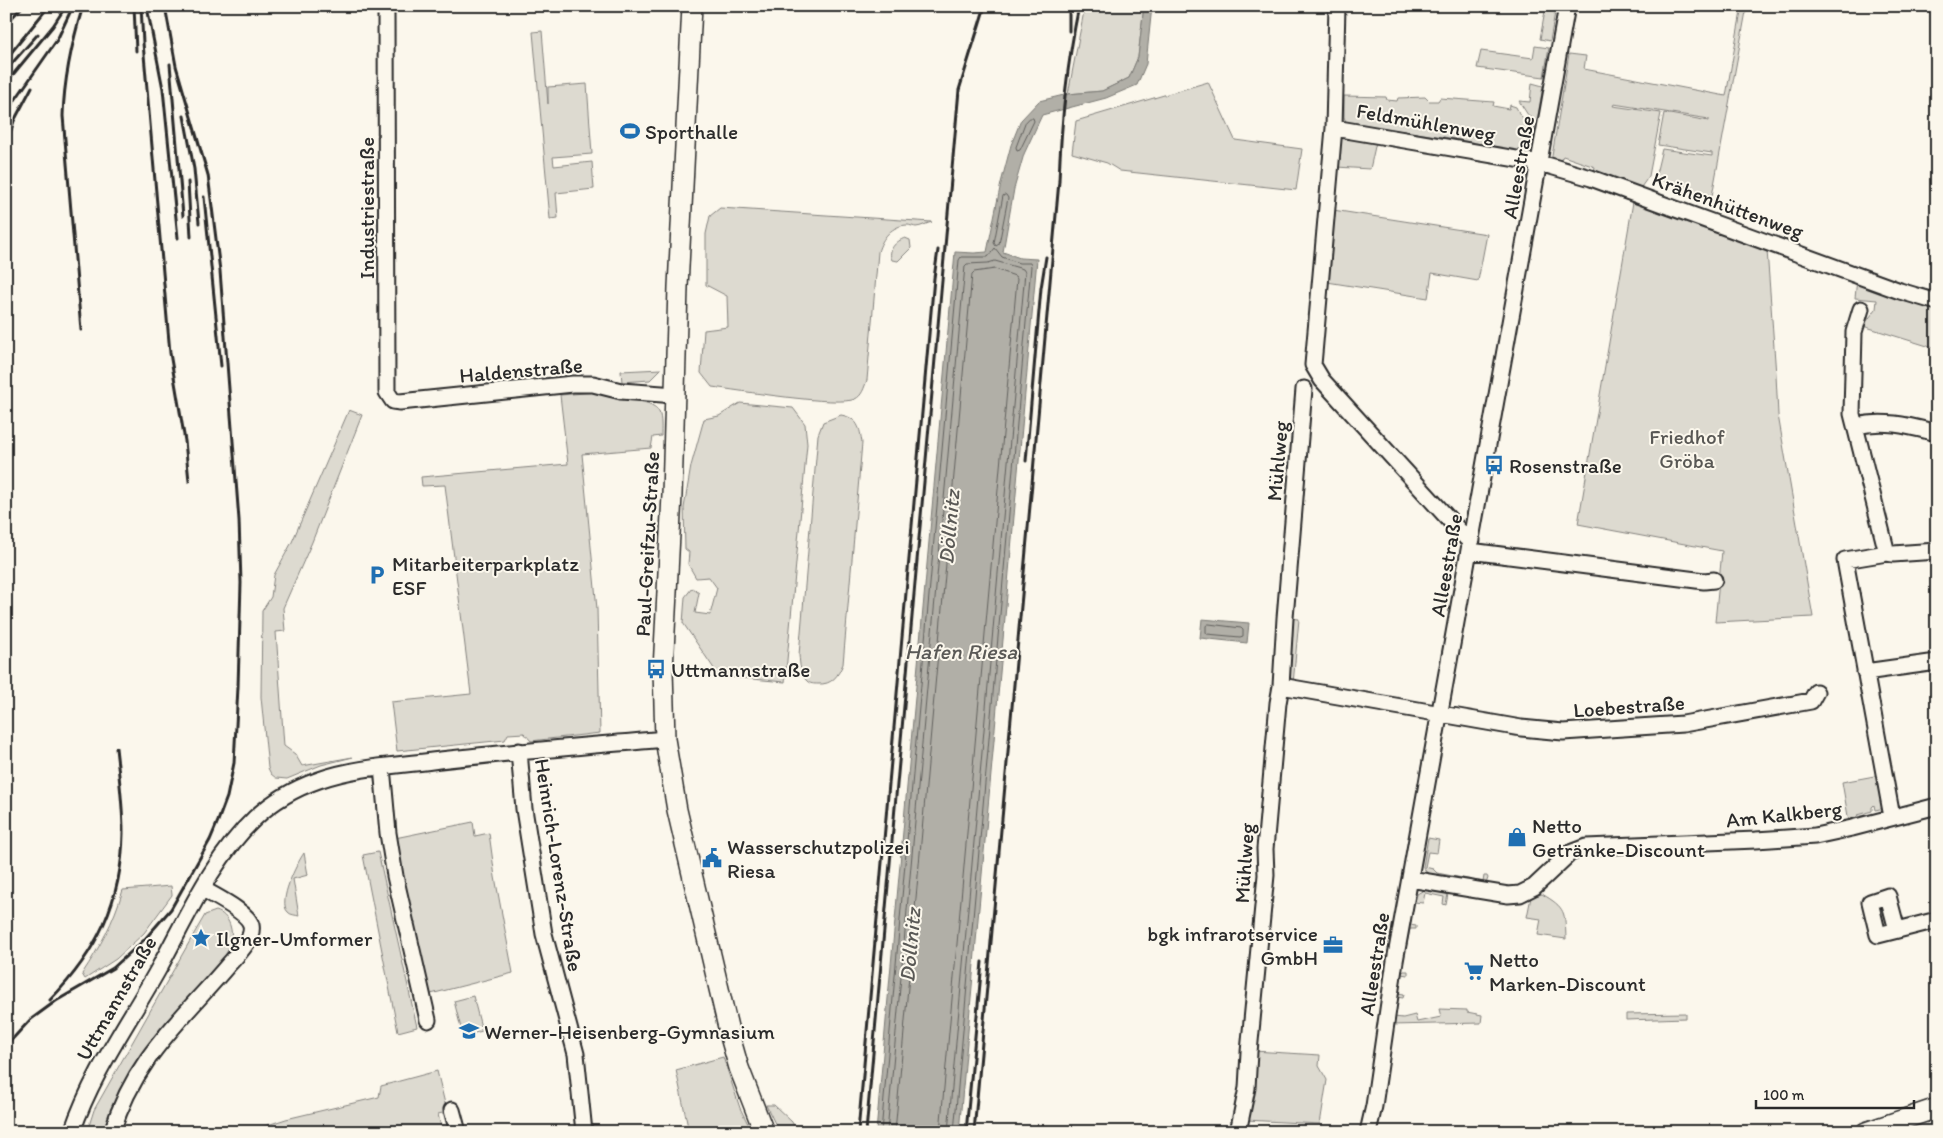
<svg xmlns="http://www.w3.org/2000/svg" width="1943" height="1138" font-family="Itim,sans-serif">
<rect width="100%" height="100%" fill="#fbf7ec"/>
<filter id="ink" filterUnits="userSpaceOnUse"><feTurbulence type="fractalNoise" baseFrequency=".02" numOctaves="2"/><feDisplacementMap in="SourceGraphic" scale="10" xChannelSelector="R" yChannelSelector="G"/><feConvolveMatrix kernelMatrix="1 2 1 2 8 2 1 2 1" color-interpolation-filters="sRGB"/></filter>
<g filter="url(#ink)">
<path fill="#dddad0" stroke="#84827e" d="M 1085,6 L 1144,6 L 1138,57 L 1129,78 L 1102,91 L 1068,94 Z
M 1742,6 L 1747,6 L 1712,196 L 1655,178 L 1662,149 L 1712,156 L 1712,153 L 1658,145 L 1664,113 L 1709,121 L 1709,119 L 1614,104 L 1613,106 L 1661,113 L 1649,176 L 1639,190 L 1593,175 L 1595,167 L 1563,156 L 1558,164 L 1551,162 L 1569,54 L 1586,56 L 1584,69 L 1726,96 Z
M 1545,11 L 1555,12 L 1550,41 L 1540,39 Z
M 542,31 L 548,104 L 548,87 L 587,84 L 592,154 L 553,157 L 554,166 L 592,162 L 594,189 L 556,193 L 558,218 L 550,219 L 533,32 Z
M 1535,46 L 1549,48 L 1544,77 L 1477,68 L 1481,51 L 1533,58 Z
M 1208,82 L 1235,140 L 1302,149 L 1296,190 L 1120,171 L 1107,163 L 1072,153 L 1076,121 Z
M 1532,83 L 1543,86 L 1537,121 L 1528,115 L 1519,101 L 1530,102 Z
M 1344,96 L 1386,97 L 1387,100 L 1397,101 L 1398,98 L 1425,97 L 1429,101 L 1438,101 L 1440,98 L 1494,102 L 1493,106 L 1509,109 L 1510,105 L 1516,107 L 1520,115 L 1535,129 L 1532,147 L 1529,153 L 1444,137 L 1349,123 L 1346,122 L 1344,117 Z
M 1340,136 L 1376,142 L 1370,169 L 1336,167 Z
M 1594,184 L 1767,250 L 1776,375 L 1778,415 L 1813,617 L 1715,622 L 1722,551 L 1578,524 L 1633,202 L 1593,187 Z
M 720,208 L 932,222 C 927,223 921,227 916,227 C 915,227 909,225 908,225 C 892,225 882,238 878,252 L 867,380 C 864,388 862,396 855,399 C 839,407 736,390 712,387 L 701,373 L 704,330 L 728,327 L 727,296 L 706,285 L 706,234 L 710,216 Z
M 1333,210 L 1487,234 L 1478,281 L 1432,273 L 1428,298 L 1327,282 Z
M 905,238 L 910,240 L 911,248 L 898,261 L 892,260 C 887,250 896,241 905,238 Z
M 1857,279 L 1937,307 L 1937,349 L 1863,326 L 1876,309 L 1877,300 L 1855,298 Z
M 661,369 L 650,380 L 622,382 L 621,371 Z
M 597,392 C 612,403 650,395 659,412 C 662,419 661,429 661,436 L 653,437 L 651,448 L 582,454 L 597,609 L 600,733 L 531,741 L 524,733 L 508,734 L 505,740 L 397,751 L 391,702 L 471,694 L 445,485 L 422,486 L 421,477 L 568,464 L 560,395 Z
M 740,403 L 793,408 L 805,424 L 807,444 L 785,682 L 719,676 L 683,623 L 685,597 L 692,588 L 699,593 L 695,613 L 710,615 L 717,588 L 709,577 L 696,578 L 688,564 L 689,552 L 685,549 L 684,508 L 691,466 L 704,419 L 719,416 Z
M 349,410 L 362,415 L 312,542 L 283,608 L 285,631 L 276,632 L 284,746 L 295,754 L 302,766 L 353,757 L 321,765 L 287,779 L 276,778 L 271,774 L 268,768 L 261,697 L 262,611 L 271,597 L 274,575 L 292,542 Z
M 841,415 C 858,418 860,428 862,443 L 843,664 C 838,676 832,685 818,684 C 814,684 810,684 807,681 C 800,675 800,664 799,655 L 818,435 L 823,422 Z
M 1289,618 L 1299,619 L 1293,684 L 1289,682 Z
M 1880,775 L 1885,808 L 1875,810 L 1874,805 L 1872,807 L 1872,811 L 1858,815 L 1852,822 L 1849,822 L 1842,782 Z
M 473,822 L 475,836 L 489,833 L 495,877 L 513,973 L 427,995 L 407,916 L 395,838 Z
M 1428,838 L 1439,840 L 1437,853 L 1428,852 L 1425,867 L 1433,869 L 1437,873 L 1483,882 L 1484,876 L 1487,876 L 1488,878 L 1486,884 L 1427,873 L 1423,867 Z
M 378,852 L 417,1027 L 398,1032 L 363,855 Z
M 304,853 L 308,875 L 293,879 L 299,916 C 296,915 290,915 288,912 C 277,902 297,863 304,853 Z
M 171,886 L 172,895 L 144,933 L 116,959 L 85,979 L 82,974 C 101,945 113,923 123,890 Z
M 1424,890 L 1448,894 L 1446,905 L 1443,904 L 1444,897 L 1425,893 L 1423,903 L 1414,902 L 1410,925 L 1416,926 L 1416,929 L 1410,929 L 1405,953 L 1403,951 L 1413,901 L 1416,899 L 1417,894 Z
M 1542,894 C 1566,908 1565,912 1566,939 L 1538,935 L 1541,919 L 1527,917 L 1531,897 Z
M 216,911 C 230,915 234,932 230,945 C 223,966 199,986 187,1004 C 158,1045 134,1089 107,1132 L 87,1132 L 94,1110 L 195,932 L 205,915 Z
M 1404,971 L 1408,971 L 1408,975 L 1401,974 L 1398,993 L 1404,994 L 1403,998 L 1397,997 L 1394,1017 L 1403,1018 L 1415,1015 L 1417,1022 L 1441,1017 L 1439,1009 L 1467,1010 L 1467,1012 L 1482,1015 L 1481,1023 L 1391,1025 L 1400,974 Z
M 473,996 L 482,1031 L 463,1036 L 454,1001 Z
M 1686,1013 L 1686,1018 L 1626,1020 L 1626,1014 Z
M 1253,1051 L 1320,1055 L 1319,1066 L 1327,1080 L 1320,1124 L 1246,1120 Z
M 723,1057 L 740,1108 L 752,1132 L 689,1132 L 676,1070 Z
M 437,1071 L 447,1112 L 438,1114 L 442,1132 L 246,1132 L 286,1119 L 379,1097 L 381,1086 Z
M 766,1105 L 774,1105 L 792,1122 L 797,1132 L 779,1132 Z"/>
<path fill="#b1afa7" stroke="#7b7a75" d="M 1144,6 L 1152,6 L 1146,64 L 1137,85 L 1106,98 L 1042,115 L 1024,154 L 1014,189 L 1003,252 L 1020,258 L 1037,259 L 959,1132 L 876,1132 L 955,252 L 974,253 L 987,252 L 1001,183 L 1011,145 L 1021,120 L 1039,101 L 1068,94 L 1102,91 L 1129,78 L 1138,57 Z
M 1202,619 L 1249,623 L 1247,643 L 1200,638 Z"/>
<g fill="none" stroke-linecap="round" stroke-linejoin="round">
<path stroke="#61605d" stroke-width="1" d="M 1030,118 L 1033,118 L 1034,121 L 1020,150 L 1017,151 L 1016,147 L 1025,123 Z
M 1006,195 L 1008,198 L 999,244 L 996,246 L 994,243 L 1003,196 Z
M 1209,624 L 1241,628 L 1243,630 L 1243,636 L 1240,637 L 1207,634 L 1206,632 L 1206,626 Z
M 881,1132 L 959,260 L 961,257 L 988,257 L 995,248 L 1002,257 L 1019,263 L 1030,263 L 1031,266 L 954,1132
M 887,1132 L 965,266 L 967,264 L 988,263 L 995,261 L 1023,269 L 1025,272 L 948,1132
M 895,1132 L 972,274 L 974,272 L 995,269 L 1015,276 L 1017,279 L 940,1132"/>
<defs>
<path id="minor" d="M 386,6 L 387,392 L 393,401 L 400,402 L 573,384 L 593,384 L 621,391 L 676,395
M 1337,6 L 1334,128 L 1313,365 L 1322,380 L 1466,538 L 1472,540
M 1334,128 L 1540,163 L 1591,178 L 1900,291 L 1937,302
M 1861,309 L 1854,332 L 1852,414 L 1887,553
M 1856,426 C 1884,419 1909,426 1937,433
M 1470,551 L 1704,581 L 1714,580
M 1865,672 L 1937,662
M 1281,686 L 1521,728 L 1563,732 L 1683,724 L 1811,701 L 1816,692
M 519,751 L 524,809 L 544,934 L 576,1054 L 584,1132
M 382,767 L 388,833 L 395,876 L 428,1020
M 1892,817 L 1845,560 L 1887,553 L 1893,554 L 1937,551
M 1410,879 L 1508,895 L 1520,894 L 1534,887 L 1570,853 L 1586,847 L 1756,840 L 1815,836 L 1852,828 L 1937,806
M 1897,930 L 1888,896 L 1870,902 L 1878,935 L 1937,920
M 452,1110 L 458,1132
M 72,1132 C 92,1073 129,1022 159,968 C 187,917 212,859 255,818 C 272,802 296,788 319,780 C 355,767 394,766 432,761 C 510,752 587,746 665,739
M 112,1132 C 135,1057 181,1021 229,964 C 238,954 254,939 251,925 C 248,912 214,896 203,889
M 1238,1132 L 1247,1088 L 1249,1052 L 1266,875 L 1265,849 L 1278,703 L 1281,686 L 1285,618 L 1304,389
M 1368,1132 L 1374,1106 L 1395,961 L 1567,6"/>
<path id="major" d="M 692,6 L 678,287 L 672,495 L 663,670 L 665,739 L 677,810 L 731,1040 L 739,1068 L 764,1132
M 1866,1132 L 1937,1108"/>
</defs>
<use href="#minor" stroke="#2b2b2b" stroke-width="19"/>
<use href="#major" stroke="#2b2b2b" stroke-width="22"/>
<use href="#minor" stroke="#fbf7ec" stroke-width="15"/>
<use href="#major" stroke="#fbf7ec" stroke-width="19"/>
<path stroke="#2b2b2b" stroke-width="3" d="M 134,6 L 136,51
M 141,6 L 143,43 L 170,353 L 185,441 L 189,481
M 147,7 L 163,89 L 178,238
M 6,12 L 12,6
M 6,24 L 23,6
M 1069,31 L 1069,6
M 6,59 L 49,6
M 170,64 L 183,216
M 6,70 L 38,34
M 6,83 L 53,26 L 66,6
M 6,113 L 57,40 L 73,6
M 184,116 L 194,169 L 199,223
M 9,136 L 14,121 L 32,87
M 188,182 L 191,237
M 204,197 L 221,366
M 81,330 L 63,116 C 64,78 72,42 83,6
M 1026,461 L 1041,288 L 1046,257
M 50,1000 C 97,952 122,901 123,833 C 123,805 119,776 116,748
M 6,1046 L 30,1020 L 56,1001 L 113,968 L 144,940 L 171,909 L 210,840 L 218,821 L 227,797 L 234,763 L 238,687 L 241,583 L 239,520 L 220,271 L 208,175 L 176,66 L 165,6
M 858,1132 L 934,278 L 938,250
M 866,1132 L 959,90 L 985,6
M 966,1132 L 982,962
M 974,1132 L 1059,181 C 1061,122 1067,64 1079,6"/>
</g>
</g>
<defs>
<symbol id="stadium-bare" viewBox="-9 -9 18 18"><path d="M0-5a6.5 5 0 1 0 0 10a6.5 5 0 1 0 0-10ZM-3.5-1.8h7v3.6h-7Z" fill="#1f6fb2" stroke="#fbf7ec" stroke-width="2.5" paint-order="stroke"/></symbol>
<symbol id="bus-bare" viewBox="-9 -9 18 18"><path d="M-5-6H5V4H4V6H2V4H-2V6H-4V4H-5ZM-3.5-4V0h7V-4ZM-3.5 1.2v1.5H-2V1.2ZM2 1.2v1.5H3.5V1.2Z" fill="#1f6fb2" stroke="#fbf7ec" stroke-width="2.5" paint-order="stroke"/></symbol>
<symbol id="parking-bare" viewBox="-9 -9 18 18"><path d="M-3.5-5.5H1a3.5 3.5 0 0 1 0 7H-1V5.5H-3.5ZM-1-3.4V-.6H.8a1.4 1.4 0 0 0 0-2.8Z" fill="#1f6fb2" stroke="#fbf7ec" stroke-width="2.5" paint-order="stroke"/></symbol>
<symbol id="shop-bare" viewBox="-9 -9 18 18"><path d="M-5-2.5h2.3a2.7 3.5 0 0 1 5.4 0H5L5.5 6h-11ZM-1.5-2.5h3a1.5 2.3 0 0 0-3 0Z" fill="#1f6fb2" stroke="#fbf7ec" stroke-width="2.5" paint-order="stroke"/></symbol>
<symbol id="civic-bare" viewBox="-9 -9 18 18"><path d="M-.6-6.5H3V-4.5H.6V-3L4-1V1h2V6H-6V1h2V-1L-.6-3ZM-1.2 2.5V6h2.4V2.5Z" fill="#1f6fb2" stroke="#fbf7ec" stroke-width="2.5" paint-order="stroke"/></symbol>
<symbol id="sight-bare" viewBox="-9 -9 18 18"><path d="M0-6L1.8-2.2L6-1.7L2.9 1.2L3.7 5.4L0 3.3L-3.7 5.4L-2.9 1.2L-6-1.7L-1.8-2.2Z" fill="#1f6fb2" stroke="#fbf7ec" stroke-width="2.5" paint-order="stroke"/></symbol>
<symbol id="office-bare" viewBox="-9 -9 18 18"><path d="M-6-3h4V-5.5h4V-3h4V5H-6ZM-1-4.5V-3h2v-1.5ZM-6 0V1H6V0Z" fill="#1f6fb2" stroke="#fbf7ec" stroke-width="2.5" paint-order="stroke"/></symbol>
<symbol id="supermarket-bare" viewBox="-9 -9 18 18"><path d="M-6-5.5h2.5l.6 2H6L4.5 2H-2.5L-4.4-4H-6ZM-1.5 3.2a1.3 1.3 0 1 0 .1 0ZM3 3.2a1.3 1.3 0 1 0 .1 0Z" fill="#1f6fb2" stroke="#fbf7ec" stroke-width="2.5" paint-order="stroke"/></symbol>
<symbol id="school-bare" viewBox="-9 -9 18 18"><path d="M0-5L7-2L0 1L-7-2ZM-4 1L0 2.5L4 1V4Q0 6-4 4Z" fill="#1f6fb2" stroke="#fbf7ec" stroke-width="2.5" paint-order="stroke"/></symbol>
</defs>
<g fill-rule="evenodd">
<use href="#stadium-bare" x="616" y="117" width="28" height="28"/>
<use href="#bus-bare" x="1480" y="451" width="28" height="28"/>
<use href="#parking-bare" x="363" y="561" width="28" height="28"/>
<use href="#bus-bare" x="642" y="655" width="28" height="28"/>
<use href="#shop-bare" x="1503" y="823" width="28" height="28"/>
<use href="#civic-bare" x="698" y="844" width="28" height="28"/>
<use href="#sight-bare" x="187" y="924" width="28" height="28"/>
<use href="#office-bare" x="1319" y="931" width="28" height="28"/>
<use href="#supermarket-bare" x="1460" y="957" width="28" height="28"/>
<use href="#school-bare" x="455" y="1017" width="28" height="28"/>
</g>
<g text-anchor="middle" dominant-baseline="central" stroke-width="4" stroke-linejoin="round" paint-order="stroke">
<g font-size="21" fill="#2b2b2b" stroke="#fbf7ec">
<text transform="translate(1426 122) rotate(10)">Feldmühlenweg</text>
<text transform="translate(1518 167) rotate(-80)">Alleestraße</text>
<text transform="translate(1728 205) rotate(20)">Krähenhüttenweg</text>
<text transform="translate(366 208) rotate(-90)">Industriestraße</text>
<text transform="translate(521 370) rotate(-5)">Haldenstraße</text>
<text transform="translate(1277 461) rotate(-85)">Mühlweg</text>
<text transform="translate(647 544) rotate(-87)">Paul-Greifzu-Straße</text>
<text transform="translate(1446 565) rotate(-80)">Alleestraße</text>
<text transform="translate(1629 706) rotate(-4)">Loebestraße</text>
<text transform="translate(1784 814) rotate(-6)">Am Kalkberg</text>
<text transform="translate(1244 863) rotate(-86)">Mühlweg</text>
<text transform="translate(559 865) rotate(81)">Heinrich-Lorenz-Straße</text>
<text transform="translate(1374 964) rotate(-81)">Alleestraße</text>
<text transform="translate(116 998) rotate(-60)">Uttmannstraße</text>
</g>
<g font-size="21" fill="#2b2b2b" stroke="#fbf7ec" text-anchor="start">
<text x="645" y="131">Sporthalle</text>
<text x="1509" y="465">Rosenstraße</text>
<text x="392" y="563">Mitarbeiterparkplatz<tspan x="392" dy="24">ESF</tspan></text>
<text x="671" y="669">Uttmannstraße</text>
<text x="1532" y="825">Netto<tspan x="1532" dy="24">Getränke-Discount</tspan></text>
<text x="727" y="846">Wasserschutzpolizei<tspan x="727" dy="24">Riesa</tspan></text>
<text x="1318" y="933" text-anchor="end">bgk infrarotservice<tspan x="1318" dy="24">GmbH</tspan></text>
<text x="216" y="938">Ilgner-Umformer</text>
<text x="1489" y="959">Netto<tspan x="1489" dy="24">Marken-Discount</tspan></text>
<text x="484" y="1031">Werner-Heisenberg-Gymnasium</text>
</g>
<g font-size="21" fill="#585754" stroke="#fbf7ec">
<text x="1687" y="436">Friedhof<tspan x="1687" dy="24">Gröba</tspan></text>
</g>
<g font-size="22" font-style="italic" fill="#5a5956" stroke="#fbf7ec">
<text transform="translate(949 527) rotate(-85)">Döllnitz</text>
<text x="961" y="651">Hafen Riesa</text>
<text transform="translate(910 945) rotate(-85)">Döllnitz</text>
</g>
</g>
<rect width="1943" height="1138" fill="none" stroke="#fbf7ec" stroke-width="25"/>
<rect x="12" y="12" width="1918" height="1113" fill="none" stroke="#2b2b2b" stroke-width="2" filter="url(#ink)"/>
<path d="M1756 1100v8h158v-8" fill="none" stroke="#2b2b2b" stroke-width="2.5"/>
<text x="1763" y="1100" font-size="15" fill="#2b2b2b" stroke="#fbf7ec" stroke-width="4" paint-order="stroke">100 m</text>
</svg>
